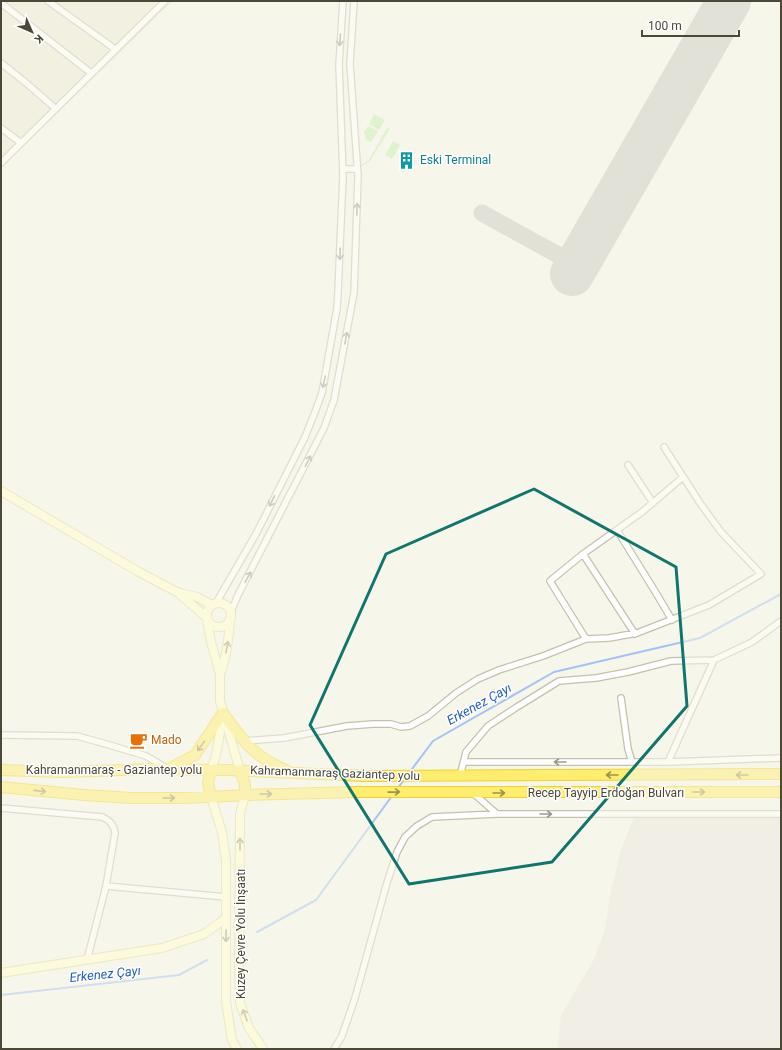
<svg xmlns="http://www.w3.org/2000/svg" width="782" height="1050" font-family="Roboto,sans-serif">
<rect width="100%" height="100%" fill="#f7f6ea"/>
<path fill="#ebe9d8" d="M 1,1 L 173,1 L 1,168 Z"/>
<path fill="#e9e7df" d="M 647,814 L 781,814 L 781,1049 L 557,1049 L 561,1015 L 593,961 L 605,930 L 610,896 L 620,853 L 633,819 Z"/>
<path fill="#c4efaf" d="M 374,114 L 385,120 L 379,130 L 369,124 Z
M 368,126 L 378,131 L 371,142 L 366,140 L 364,132 Z
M 387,128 L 390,129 L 370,161 L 359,168 L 359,166 L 369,160 Z
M 393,141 L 400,145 L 392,159 L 385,155 Z"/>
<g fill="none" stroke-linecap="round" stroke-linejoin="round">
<path stroke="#a2c2f8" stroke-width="2" d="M 409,773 L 433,741 L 554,672 L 700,638 L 781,594
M 397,789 L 404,780
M 257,932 L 316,900 L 392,796
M 1,995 L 179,975 L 207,960"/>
<path stroke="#c8c8c2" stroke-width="17" d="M 482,213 L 558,255 L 572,256 L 583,254"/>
<path stroke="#c8c8c2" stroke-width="44" d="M 572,274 L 729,1"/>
<defs>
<path id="street" d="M 48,1 L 115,49
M 1,3 L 91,73
M 1,63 L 25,82 L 56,109
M 1,128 L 21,143
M 1,163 L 165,1
M 343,169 L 357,169
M 628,465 L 653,503
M 617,530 L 656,593 L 672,620
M 583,554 L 635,634
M 216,603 L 256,534 L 305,437 L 315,412 L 322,393 L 337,308 L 338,292 L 343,176 L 339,65 L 343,1
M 231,612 L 238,595 L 324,428 L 334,400 L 354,293 L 358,176 L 350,64 L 354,1
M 586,639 L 550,581 L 583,554 L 642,512 L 683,477
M 621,698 L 628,749 L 632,762
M 1,735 L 77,736 L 106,744 L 146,756 L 165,767
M 244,741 L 284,738 L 347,726 L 373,724 L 391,724 L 401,727 L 410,726 L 428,716 L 456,693 L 478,679 L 499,670 L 543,656 L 586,639 L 609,638 L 637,633 L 709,605 L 761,574 L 721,532 L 700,503 L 664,447
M 464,762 L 668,762 L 781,758
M 668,762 L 714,660 L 752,642 L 781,621
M 460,776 L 466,752 L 488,726 L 517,707 L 559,681 L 596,678 L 628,672 L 671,661 L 714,660
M 473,793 L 497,814 L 781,814
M 1,808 L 102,817 C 110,820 114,825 115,833 L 106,886 L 226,897
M 87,960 L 106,886
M 334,1049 L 342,1036 L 355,998 L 386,886 L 397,852 L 405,837 L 417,826 L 432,817 L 497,814"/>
<path id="secondary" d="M 1,491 L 139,572 L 177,592 L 206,617
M 181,593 L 197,597 L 212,605
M207 615a12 12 0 1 1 24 0a12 12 0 1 1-24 0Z
M 207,620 L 211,642 L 220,674 L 220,701 L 240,771
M 220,674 C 227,656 229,638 230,619
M 211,770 L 216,755 L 223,716
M 245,795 L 240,814 L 239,966 L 240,1003 L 249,1028 L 263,1049
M 211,797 L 222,832 L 226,861 L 226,1002 L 232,1040 L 237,1049
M 1,973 L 162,948 L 204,934 L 226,918"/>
<path id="highway" d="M 169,769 L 195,755 L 223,713 C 242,740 254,757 286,770
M 1,770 L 63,772 L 152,769 L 227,770 L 364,776 L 781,774
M 211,770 L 208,783 L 211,797
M 240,771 L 245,784 L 245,795
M 1,787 L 84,795 L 132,798 L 183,798 L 249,795 L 357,792 L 781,792"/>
</defs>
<use href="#street" stroke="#c4c1ac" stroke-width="8"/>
<use href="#secondary" stroke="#dbd896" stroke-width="10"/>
<use href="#highway" stroke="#efd22c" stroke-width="12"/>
<use href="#street" stroke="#fff" stroke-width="5.5"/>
<use href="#secondary" stroke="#fffecc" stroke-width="8"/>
<use href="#highway" stroke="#ffee6d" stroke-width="10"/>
</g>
<defs><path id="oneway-shaft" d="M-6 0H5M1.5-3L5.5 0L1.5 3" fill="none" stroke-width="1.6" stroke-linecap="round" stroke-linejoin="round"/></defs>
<g stroke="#9d9a91">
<use href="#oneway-shaft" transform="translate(340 40) rotate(94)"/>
<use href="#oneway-shaft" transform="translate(357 209) rotate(-89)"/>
<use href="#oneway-shaft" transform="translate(340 254) rotate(92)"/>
<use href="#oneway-shaft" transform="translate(346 338) rotate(-79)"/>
<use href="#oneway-shaft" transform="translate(324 382) rotate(101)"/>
<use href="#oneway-shaft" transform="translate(308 461) rotate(-63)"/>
<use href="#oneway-shaft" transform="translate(272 501) rotate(117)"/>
<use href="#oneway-shaft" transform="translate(248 577) rotate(-61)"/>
<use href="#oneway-shaft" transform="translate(560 762) rotate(180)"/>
<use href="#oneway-shaft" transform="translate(546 814)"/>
</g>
<g stroke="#9d9a7a">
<use href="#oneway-shaft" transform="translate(227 647) rotate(-80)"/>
<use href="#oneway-shaft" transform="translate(240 844) rotate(-90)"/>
<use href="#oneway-shaft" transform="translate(226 936) rotate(90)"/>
<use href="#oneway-shaft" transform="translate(245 1015) rotate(-110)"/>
</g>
<g stroke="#9d934f">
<use href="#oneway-shaft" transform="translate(201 746) rotate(125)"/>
<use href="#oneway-shaft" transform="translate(612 775) rotate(180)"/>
<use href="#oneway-shaft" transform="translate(742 775) rotate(180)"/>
<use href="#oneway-shaft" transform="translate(40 791) rotate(6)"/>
<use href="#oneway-shaft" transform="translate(394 792) rotate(-1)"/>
<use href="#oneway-shaft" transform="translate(699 792)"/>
<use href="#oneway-shaft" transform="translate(499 793)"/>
<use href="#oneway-shaft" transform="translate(266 794)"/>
<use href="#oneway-shaft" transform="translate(169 798)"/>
</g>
<path d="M0 0H782V1050H0ZM 534,489 L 676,567 L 687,706 L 552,862 L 409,884 L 310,725 L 386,554 Z" fill="#f7f6ea" fill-opacity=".55" fill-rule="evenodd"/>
<path fill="none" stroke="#0f766e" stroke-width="3" stroke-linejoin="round" d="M 534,489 L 676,567 L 687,706 L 552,862 L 409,884 L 310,725 L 386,554 Z"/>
<defs>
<symbol id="building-bare" viewBox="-9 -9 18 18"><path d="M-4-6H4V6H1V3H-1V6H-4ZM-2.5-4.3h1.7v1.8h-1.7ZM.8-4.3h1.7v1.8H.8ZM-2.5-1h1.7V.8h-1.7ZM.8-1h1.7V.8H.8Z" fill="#0f9aa8" stroke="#fff" stroke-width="2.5" paint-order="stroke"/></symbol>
<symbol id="cafe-bare" viewBox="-9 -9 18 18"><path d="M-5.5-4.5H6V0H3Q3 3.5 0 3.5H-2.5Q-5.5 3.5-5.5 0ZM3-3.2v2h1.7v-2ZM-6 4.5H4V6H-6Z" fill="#e8710a" stroke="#fff" stroke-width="2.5" paint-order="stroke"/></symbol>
</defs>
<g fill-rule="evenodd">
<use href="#building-bare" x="394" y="148" width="25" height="25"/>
<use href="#cafe-bare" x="126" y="728" width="25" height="25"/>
</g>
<g text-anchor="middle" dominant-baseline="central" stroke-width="3" stroke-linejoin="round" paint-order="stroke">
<g font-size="12" fill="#0d838f" stroke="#fff" text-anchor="start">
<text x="420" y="160">Eski Terminal</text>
</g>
<g font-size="12" fill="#c56008" stroke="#fff" text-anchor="start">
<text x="151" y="740">Mado</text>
</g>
<g font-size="12" fill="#4c4837" stroke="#fff">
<text x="114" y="770">Kahramanmaraş - Gaziantep yolu</text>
<text transform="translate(335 773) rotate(2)">Kahramanmaraş Gaziantep yolu</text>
<text x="606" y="793">Recep Tayyip Erdoğan Bulvarı</text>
<text transform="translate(241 934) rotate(-90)">Kuzey Çevre Yolu İnşaatı</text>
</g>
<g font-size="13" font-style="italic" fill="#225dc6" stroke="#fff">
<text transform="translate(479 704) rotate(-29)">Erkenez Çayı</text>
<text transform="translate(105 974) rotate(-6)">Erkenez Çayı</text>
</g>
</g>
<rect width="782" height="1050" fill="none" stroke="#4c4837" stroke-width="4"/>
<g transform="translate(32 32) rotate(135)" stroke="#ffffff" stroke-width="3" paint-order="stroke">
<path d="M0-3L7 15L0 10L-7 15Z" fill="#4c4837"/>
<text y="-6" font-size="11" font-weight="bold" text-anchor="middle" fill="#4c4837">K</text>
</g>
<path d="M642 30v6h97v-6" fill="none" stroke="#4c4837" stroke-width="2"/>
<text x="648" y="30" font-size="12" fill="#4c4837" stroke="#ffffff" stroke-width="3" paint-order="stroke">100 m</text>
</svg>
